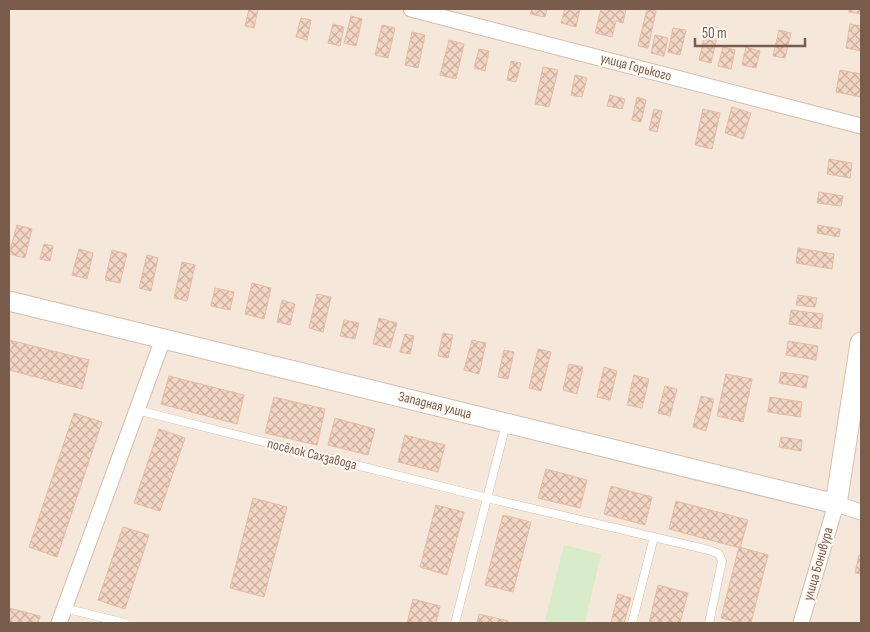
<svg xmlns="http://www.w3.org/2000/svg" width="870" height="632" font-family="'Sofia Sans Condensed',sans-serif">
<defs>
<pattern id="building-cross-hatch" width="8" height="8" patternUnits="userSpaceOnUse" patternTransform="scale(1.25)"><rect width="8" height="8" fill="#f3d5c3"/><path d="M0 0l8 8M0 8l8-8" fill="none" stroke="#cab0a1"/></pattern>
</defs>
<rect width="100%" height="100%" fill="#fdf6ec"/>
<path fill="#f5e8da" d="M 9,9 L 861,9 L 861,623 L 9,623 Z"/>
<path fill="#d8ecc9" d="M 564,545 L 601,554 L 585,623 L 555,623 L 545,621 Z"/>
<path fill="url(#building-cross-hatch)" stroke="#e6bba3" d="M 249,9 L 258,9 L 254,28 L 245,26 Z
M 532,9 L 547,9 L 545,17 L 530,14 Z
M 565,9 L 580,9 L 576,27 L 561,23 Z
M 601,9 L 626,9 L 623,23 L 616,21 L 612,37 L 595,33 Z
M 647,9 L 656,11 L 648,48 L 638,46 Z
M 849,9 L 861,9 L 861,14 L 849,12 Z
M 351,16 L 362,19 L 356,46 L 344,43 Z
M 301,18 L 311,20 L 307,40 L 296,37 Z
M 333,24 L 344,27 L 340,46 L 328,43 Z
M 850,24 L 861,26 L 861,51 L 846,48 Z
M 382,25 L 395,28 L 388,58 L 375,55 Z
M 707,25 L 719,28 L 711,63 L 699,60 Z
M 673,28 L 686,30 L 680,55 L 668,52 Z
M 779,30 L 791,33 L 785,58 L 773,56 Z
M 412,32 L 425,35 L 418,68 L 405,65 Z
M 655,35 L 668,38 L 664,56 L 651,53 Z
M 449,40 L 464,44 L 456,79 L 440,75 Z
M 723,47 L 735,50 L 731,69 L 718,66 Z
M 746,47 L 760,51 L 756,68 L 742,65 Z
M 479,49 L 489,51 L 485,71 L 474,68 Z
M 511,61 L 521,63 L 516,82 L 507,80 Z
M 543,67 L 558,70 L 549,107 L 535,104 Z
M 840,70 L 861,74 L 861,97 L 836,92 Z
M 575,75 L 587,78 L 582,97 L 571,95 Z
M 610,95 L 625,99 L 622,109 L 607,106 Z
M 637,97 L 646,100 L 641,122 L 632,120 Z
M 732,107 L 751,113 L 743,139 L 725,133 Z
M 654,109 L 662,111 L 657,132 L 649,130 Z
M 703,109 L 720,113 L 712,149 L 695,145 Z
M 829,159 L 852,163 L 850,178 L 827,174 Z
M 819,192 L 843,196 L 841,206 L 817,203 Z
M 17,225 L 32,229 L 25,258 L 9,254 Z
M 818,225 L 840,229 L 839,237 L 817,233 Z
M 44,244 L 53,246 L 50,261 L 40,259 Z
M 798,248 L 834,254 L 832,269 L 796,263 Z
M 79,249 L 93,253 L 87,279 L 72,275 Z
M 112,250 L 127,254 L 120,283 L 105,280 Z
M 147,255 L 158,258 L 151,291 L 139,288 Z
M 182,262 L 195,265 L 187,301 L 174,298 Z
M 252,283 L 271,288 L 264,319 L 245,314 Z
M 215,288 L 234,292 L 230,310 L 211,306 Z
M 317,294 L 331,297 L 323,332 L 309,328 Z
M 798,295 L 817,298 L 815,307 L 796,305 Z
M 282,300 L 295,304 L 290,325 L 277,322 Z
M 791,310 L 823,314 L 821,329 L 789,324 Z
M 379,318 L 397,323 L 390,348 L 373,344 Z
M 344,320 L 359,323 L 355,339 L 340,336 Z
M 443,333 L 453,335 L 448,358 L 438,356 Z
M 405,334 L 414,336 L 410,354 L 400,352 Z
M 9,340 L 89,360 L 82,389 L 9,370 Z
M 472,340 L 486,343 L 479,374 L 464,370 Z
M 788,341 L 818,346 L 816,360 L 786,355 Z
M 538,349 L 551,352 L 541,391 L 529,388 Z
M 504,350 L 514,352 L 508,379 L 498,377 Z
M 569,364 L 583,367 L 577,394 L 563,390 Z
M 604,367 L 617,371 L 610,400 L 597,397 Z
M 781,372 L 808,376 L 806,388 L 779,383 Z
M 726,374 L 752,379 L 743,422 L 717,416 Z
M 634,375 L 649,379 L 642,408 L 627,405 Z
M 169,376 L 244,395 L 237,424 L 161,404 Z
M 665,386 L 677,389 L 670,416 L 658,413 Z
M 701,396 L 714,399 L 706,431 L 693,427 Z
M 274,397 L 325,409 L 317,445 L 265,433 Z
M 770,397 L 802,402 L 800,417 L 768,412 Z
M 74,413 L 102,422 L 57,557 L 29,547 Z
M 335,418 L 375,429 L 368,455 L 328,445 Z
M 159,429 L 185,438 L 160,511 L 134,503 Z
M 405,435 L 445,445 L 438,472 L 398,462 Z
M 781,437 L 802,440 L 801,451 L 779,447 Z
M 546,469 L 587,480 L 580,508 L 538,498 Z
M 611,486 L 652,497 L 645,525 L 604,514 Z
M 253,498 L 287,507 L 264,597 L 230,588 Z
M 676,501 L 748,520 L 740,548 L 669,529 Z
M 436,505 L 464,512 L 447,575 L 420,567 Z
M 503,515 L 531,522 L 513,592 L 485,585 Z
M 123,527 L 149,535 L 125,609 L 98,600 Z
M 739,547 L 768,555 L 751,623 L 741,623 L 721,618 Z
M 859,555 L 861,556 L 861,574 L 855,573 Z
M 658,585 L 688,593 L 680,623 L 649,623 Z
M 618,594 L 631,598 L 624,623 L 611,623 Z
M 413,599 L 440,606 L 436,623 L 407,623 Z
M 9,608 L 40,616 L 38,623 L 9,623 Z
M 479,614 L 508,621 L 508,623 L 477,623 Z"/>
<g fill="none" stroke-linecap="round" stroke-linejoin="round">
<defs>
<path id="service" d="M 137,410 L 487,498 L 709,550 L 719,554 L 722,561 L 709,623
M 64,608 L 125,623
M 455,623 L 506,424
M 632,623 L 654,537"/>
<path id="minor" d="M 411,9 L 861,126
M 59,623 L 163,339
M 801,623 L 836,504 L 861,512"/>
<path id="tertiary" d="M 9,301 L 836,504"/>
<path id="secondary" d="M 836,504 L 861,343"/>
</defs>
<use href="#service" stroke="#d1beb0" stroke-width="9"/>
<use href="#minor" stroke="#d1beb0" stroke-width="17"/>
<use href="#tertiary" stroke="#d1beb0" stroke-width="21"/>
<use href="#secondary" stroke="#d6c0b0" stroke-width="23"/>
<use href="#service" stroke="#fff" stroke-width="8"/>
<use href="#minor" stroke="#fff" stroke-width="15"/>
<use href="#tertiary" stroke="#fff" stroke-width="19"/>
<use href="#secondary" stroke="#fff" stroke-width="21"/>
</g>
<g text-anchor="middle" dominant-baseline="central" stroke-width="4" stroke-linejoin="round" paint-order="stroke">
<g font-size="14" fill="#7a5c4d" stroke="#fffaf3">
<text transform="translate(636 67) rotate(15)">улица Горького</text>
<text transform="translate(435 405) rotate(14)">Западная улица</text>
<text transform="translate(312 454) rotate(14)">посёлок Сахзавода</text>
<text transform="translate(818 564) rotate(-74)">улица Бонивура</text>
</g>
</g>
<rect width="870" height="632" fill="none" stroke="#7a5c4d" stroke-width="20"/>
<path d="M695 38v8h110v-8" fill="none" stroke="#7a5c4d" stroke-width="2.5"/>
<text x="702" y="38" font-size="15" fill="#7a5c4d" stroke="#fffaf3" stroke-width="4" paint-order="stroke">50 m</text>
</svg>
